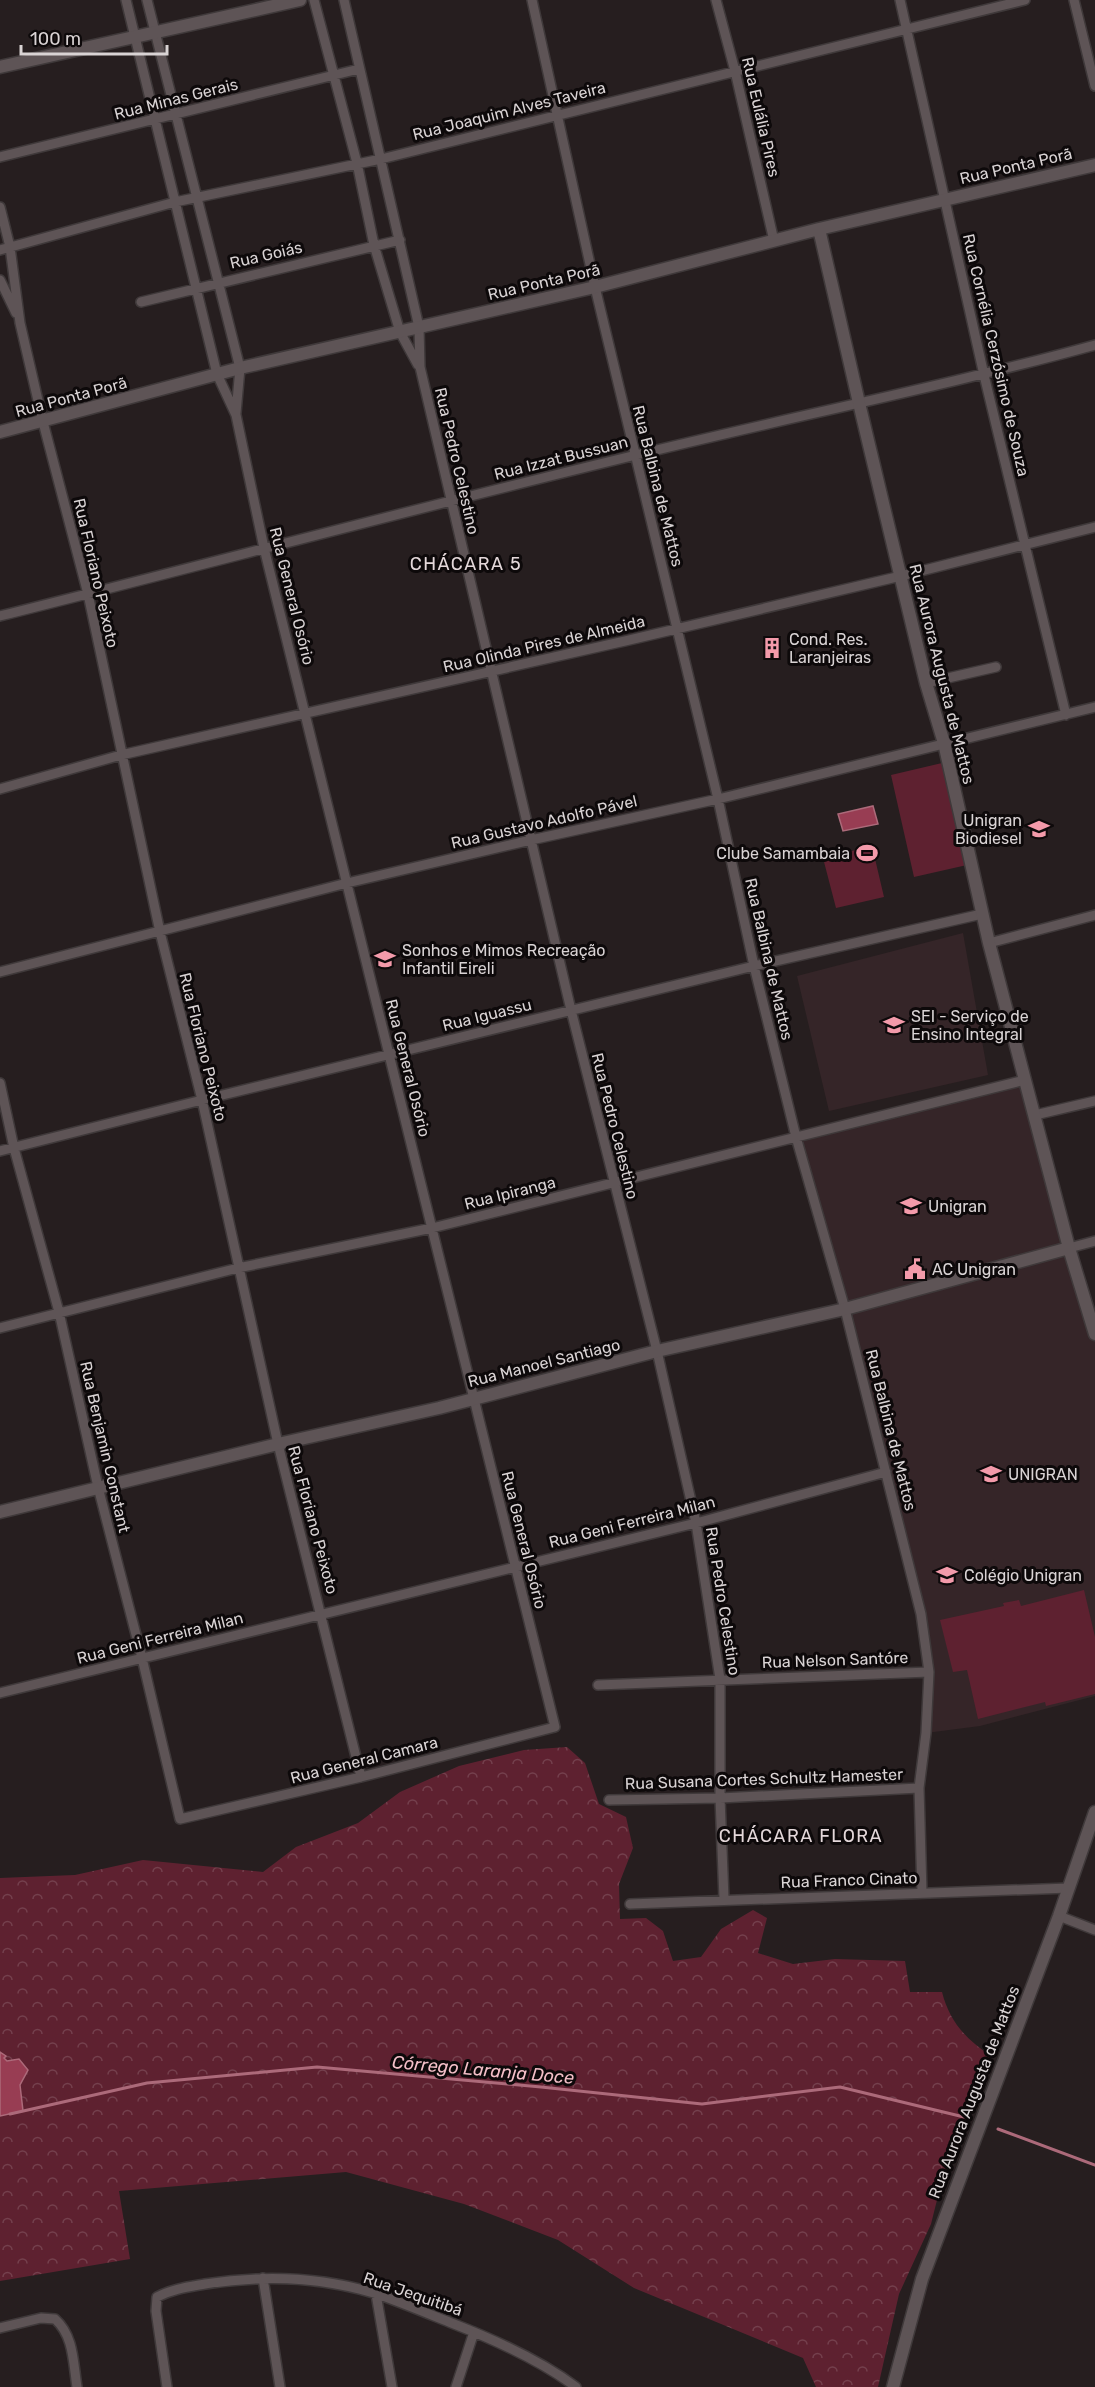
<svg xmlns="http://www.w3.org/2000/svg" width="1095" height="2387" font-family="Rubik,sans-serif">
<defs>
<pattern id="forest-crowns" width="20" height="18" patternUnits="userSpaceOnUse" patternTransform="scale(1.5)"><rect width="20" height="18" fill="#5e2130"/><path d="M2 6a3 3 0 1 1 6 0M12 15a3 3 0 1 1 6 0" fill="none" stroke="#74404d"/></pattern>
</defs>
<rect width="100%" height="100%" fill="#261e1f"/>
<path fill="#352528" d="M 963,933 L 988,1075 L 829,1111 L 797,976 Z
M 1025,1080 L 1095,1334 L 1095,1696 L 980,1726 L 926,1733 L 929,1672 L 921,1614 L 796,1137 Z"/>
<path fill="url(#forest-crowns)" d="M 567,1747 L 585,1763 L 599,1804 L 626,1817 L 633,1848 L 619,1884 L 620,1919 L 646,1918 L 663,1931 L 673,1961 L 701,1957 L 721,1929 L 753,1910 L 767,1918 L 758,1953 L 793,1964 L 835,1959 L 905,1961 L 910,1992 L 942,1992 C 949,2020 965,2039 990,2055 L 964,2131 L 938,2196 L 931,2224 L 899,2294 L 878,2387 L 816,2387 L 803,2358 L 634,2288 L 558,2240 L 464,2204 L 346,2172 L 119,2191 L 130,2259 L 0,2281 L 0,1878 L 75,1875 L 143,1860 L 263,1872 L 296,1847 L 358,1823 L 400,1792 L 459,1766 L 524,1750 Z"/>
<path fill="#5e2130" d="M 942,763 L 967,865 L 914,877 L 891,775 Z
M 872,846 L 884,897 L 836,908 L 823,858 Z
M 1084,1590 L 1095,1637 L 1095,1694 L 1046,1706 L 1045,1702 L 978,1719 L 967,1670 L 953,1672 L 940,1620 L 1004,1606 L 1003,1603 L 1019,1600 L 1021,1606 Z"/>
<path fill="#983d53" stroke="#ac6a7a" stroke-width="1.5" d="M 873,806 L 878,824 L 843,831 L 838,814 Z
M 0,2052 L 6,2056 L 4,2058 L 7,2061 L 19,2059 L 28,2070 L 20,2085 L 23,2111 L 0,2116 Z"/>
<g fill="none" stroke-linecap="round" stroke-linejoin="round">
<path stroke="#ac6a7a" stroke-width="3" d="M 10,2114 L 147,2083 L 317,2067 L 541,2087 L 702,2104 L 840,2087 L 964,2117
M 998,2129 L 1095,2165"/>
<defs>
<path id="street" d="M 147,0 L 240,368 L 236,413
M 314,0 L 357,163 L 374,245 L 400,332 L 418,365
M 344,0 L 419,327 L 420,367 L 571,1010 L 657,1351 L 696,1523 L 720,1679 L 720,1798 L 724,1899
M 532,0 L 595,287 L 718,799 L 754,966 L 796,1137 L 845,1309 L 921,1614 L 929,1672 L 926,1733 L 919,1788 L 922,1893
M 716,0 L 735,71 L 774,241
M 900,0 L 984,375 L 1066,715
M 1074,0 L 1095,86
M 0,157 L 359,69
M 0,207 L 10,247 L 20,323 L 43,422 L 88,594 L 160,932 L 202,1100 L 278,1444 L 361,1777
M 0,250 L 175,202 L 381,159 L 1025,0
M 0,280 L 16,313
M 141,302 L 400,240
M 0,616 C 211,563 421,507 632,456 C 786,418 942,387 1095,345
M 926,683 L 996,667
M 0,789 L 121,755 L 625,641 L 901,576 L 1095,527
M 989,943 L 1095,915
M 0,972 L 347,883 L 531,840 L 718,799 L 1095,707
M 0,1083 L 14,1148 L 59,1312 L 98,1487 L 142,1658 L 180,1819 L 361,1777 L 555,1727 L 264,548 L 236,415 L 217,374 L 126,0
M 1035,1115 L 1095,1101
M 0,1151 L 202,1100 L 754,966 L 982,914
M 1069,1248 L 1095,1241
M 0,1328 L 238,1268 L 432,1228 L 1025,1080
M 598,1685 L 929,1672
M 0,1693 L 696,1523 L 886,1472
M 609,1800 L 720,1798 L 919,1788
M 630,1904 L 1069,1888
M 1059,1916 L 1095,1930
M 263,2278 L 280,2387
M 376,2294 L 392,2387
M 0,2328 L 41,2318 L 55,2319 C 74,2336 73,2362 77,2387
M 167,2387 L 156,2311 L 157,2297 C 172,2289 188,2287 205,2284 C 262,2275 322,2277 377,2294 C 403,2303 429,2314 454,2324 C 495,2340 540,2360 576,2387
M 456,2387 L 474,2332"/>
<path id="secondary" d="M 0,67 L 300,0
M 819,229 L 859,403 L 926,683 L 944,743 L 989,943 L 1069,1248 L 1095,1334
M 0,432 L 240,368 L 595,287 L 819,229 L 1095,165
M 0,1512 L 278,1444 L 439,1408 L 657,1351 L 845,1309 L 1069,1248
M 893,2387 L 922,2279 L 1059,1916 L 1095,1812"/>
</defs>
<use href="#street" stroke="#3f393a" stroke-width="12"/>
<use href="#secondary" stroke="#3f393a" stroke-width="15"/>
<use href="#street" stroke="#5e5456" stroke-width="9"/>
<use href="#secondary" stroke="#5e5456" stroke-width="12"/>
</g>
<defs>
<symbol id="building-bare" viewBox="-9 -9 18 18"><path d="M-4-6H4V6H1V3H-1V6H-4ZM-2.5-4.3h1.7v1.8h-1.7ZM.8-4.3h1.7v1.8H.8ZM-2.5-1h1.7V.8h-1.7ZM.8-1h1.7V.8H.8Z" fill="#f39aaa" stroke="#0d090a" stroke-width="2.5" paint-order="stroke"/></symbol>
<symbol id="university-bare" viewBox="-9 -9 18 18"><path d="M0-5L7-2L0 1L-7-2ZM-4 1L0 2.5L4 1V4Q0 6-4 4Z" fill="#f39aaa" stroke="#0d090a" stroke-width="2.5" paint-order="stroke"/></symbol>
<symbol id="stadium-bare" viewBox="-9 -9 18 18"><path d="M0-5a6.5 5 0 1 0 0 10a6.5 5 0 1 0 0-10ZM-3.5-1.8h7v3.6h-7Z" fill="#f39aaa" stroke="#0d090a" stroke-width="2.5" paint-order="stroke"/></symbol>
<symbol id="school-bare" viewBox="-9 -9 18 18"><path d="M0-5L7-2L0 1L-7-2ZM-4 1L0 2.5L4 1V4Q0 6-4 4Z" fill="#f39aaa" stroke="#0d090a" stroke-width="2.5" paint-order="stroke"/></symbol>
<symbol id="civic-bare" viewBox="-9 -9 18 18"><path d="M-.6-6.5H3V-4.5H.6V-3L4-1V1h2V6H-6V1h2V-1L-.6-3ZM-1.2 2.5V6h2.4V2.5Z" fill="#f39aaa" stroke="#0d090a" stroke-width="2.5" paint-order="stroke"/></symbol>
</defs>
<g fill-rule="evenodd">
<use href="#building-bare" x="757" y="633" width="30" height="30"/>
<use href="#university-bare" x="1024" y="814" width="30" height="30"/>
<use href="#stadium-bare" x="852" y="838" width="30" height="30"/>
<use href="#school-bare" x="370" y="944" width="30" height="30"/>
<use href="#school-bare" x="879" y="1010" width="30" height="30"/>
<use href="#university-bare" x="896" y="1191" width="30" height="30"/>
<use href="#civic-bare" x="900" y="1254" width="30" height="30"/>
<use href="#university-bare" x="976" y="1459" width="30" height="30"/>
<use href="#school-bare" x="932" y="1560" width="30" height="30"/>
</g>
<g text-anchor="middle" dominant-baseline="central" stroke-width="6" stroke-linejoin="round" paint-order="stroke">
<g font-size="16" fill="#d9d3d4" stroke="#0d090a">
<text transform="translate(176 99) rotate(-14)">Rua Minas Gerais</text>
<text transform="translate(509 111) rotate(-14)">Rua Joaquim Alves Taveira</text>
<text transform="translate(761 117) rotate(77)">Rua Eulália Pires</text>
<text transform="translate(1016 166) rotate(-13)">Rua Ponta Porã</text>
<text transform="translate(266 255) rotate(-13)">Rua Goiás</text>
<text transform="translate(544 282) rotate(-13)">Rua Ponta Porã</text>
<text transform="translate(996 355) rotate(77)">Rua Cornélia Cerzósimo de Souza</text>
<text transform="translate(71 397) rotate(-15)">Rua Ponta Porã</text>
<text transform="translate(561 458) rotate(-14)">Rua Izzat Bussuan</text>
<text transform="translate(457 461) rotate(77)">Rua Pedro Celestino</text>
<text transform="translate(658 486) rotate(76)">Rua Balbina de Mattos</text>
<text transform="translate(96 573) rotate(77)">Rua Floriano Peixoto</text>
<text transform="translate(292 596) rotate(76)">Rua General Osório</text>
<text transform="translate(544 644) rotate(-13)">Rua Olinda Pires de Almeida</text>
<text transform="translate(942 674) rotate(76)">Rua Aurora Augusta de Mattos</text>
<text transform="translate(544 822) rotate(-13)">Rua Gustavo Adolfo Pável</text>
<text transform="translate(769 959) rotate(77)">Rua Balbina de Mattos</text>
<text transform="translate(487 1015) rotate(-14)">Rua Iguassu</text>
<text transform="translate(203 1047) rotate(76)">Rua Floriano Peixoto</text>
<text transform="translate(408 1068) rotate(76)">Rua General Osório</text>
<text transform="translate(615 1126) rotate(76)">Rua Pedro Celestino</text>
<text transform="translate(510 1193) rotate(-14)">Rua Ipiranga</text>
<text transform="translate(544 1363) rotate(-14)">Rua Manoel Santiago</text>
<text transform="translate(891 1430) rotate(76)">Rua Balbina de Mattos</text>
<text transform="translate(105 1447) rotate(77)">Rua Benjamin Constant</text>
<text transform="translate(313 1520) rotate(75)">Rua Floriano Peixoto</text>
<text transform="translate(632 1522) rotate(-14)">Rua Geni Ferreira Milan</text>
<text transform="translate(524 1540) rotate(76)">Rua General Osório</text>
<text transform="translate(723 1601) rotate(81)">Rua Pedro Celestino</text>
<text transform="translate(160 1638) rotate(-14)">Rua Geni Ferreira Milan</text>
<text transform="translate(835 1660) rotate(-2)">Rua Nelson Santóre</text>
<text transform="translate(364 1760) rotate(-14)">Rua General Camara</text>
<text transform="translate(764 1779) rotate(-2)">Rua Susana Cortes Schultz Hamester</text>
<text transform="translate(849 1880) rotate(-2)">Rua Franco Cinato</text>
<text transform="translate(974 2092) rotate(-69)">Rua Aurora Augusta de Mattos</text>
<text transform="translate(413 2294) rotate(19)">Rua Jequitibá</text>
</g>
<g font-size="16" fill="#d9d3d4" stroke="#0d090a" text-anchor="start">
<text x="789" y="639">Cond. Res.<tspan x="789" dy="18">Laranjeiras</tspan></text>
<text x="1022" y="820" text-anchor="end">Unigran<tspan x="1022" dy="18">Biodiesel</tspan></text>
<text x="850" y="853" text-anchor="end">Clube Samambaia</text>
<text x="402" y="950">Sonhos e Mimos Recreação<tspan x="402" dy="18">Infantil Eireli</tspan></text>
<text x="911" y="1016">SEI - Serviço de<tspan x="911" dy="18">Ensino Integral</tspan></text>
<text x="928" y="1206">Unigran</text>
<text x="932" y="1269">AC Unigran</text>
<text x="1008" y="1474">UNIGRAN</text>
<text x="964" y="1575">Colégio Unigran</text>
</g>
<g font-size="18" letter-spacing="1.5" fill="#e4d8da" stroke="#0d090a">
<text x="466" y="564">CHÁCARA 5</text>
<text x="801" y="1836">CHÁCARA FLORA</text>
</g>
<g font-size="18" font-style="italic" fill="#f3bec7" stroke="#0d090a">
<text transform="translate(483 2070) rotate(5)">Córrego Laranja Doce</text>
</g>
</g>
<path d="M21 45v9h146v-9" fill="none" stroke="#d9d3d4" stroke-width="3"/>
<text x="30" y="45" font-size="18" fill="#d9d3d4" stroke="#0d090a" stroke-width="4.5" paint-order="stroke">100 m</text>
</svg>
